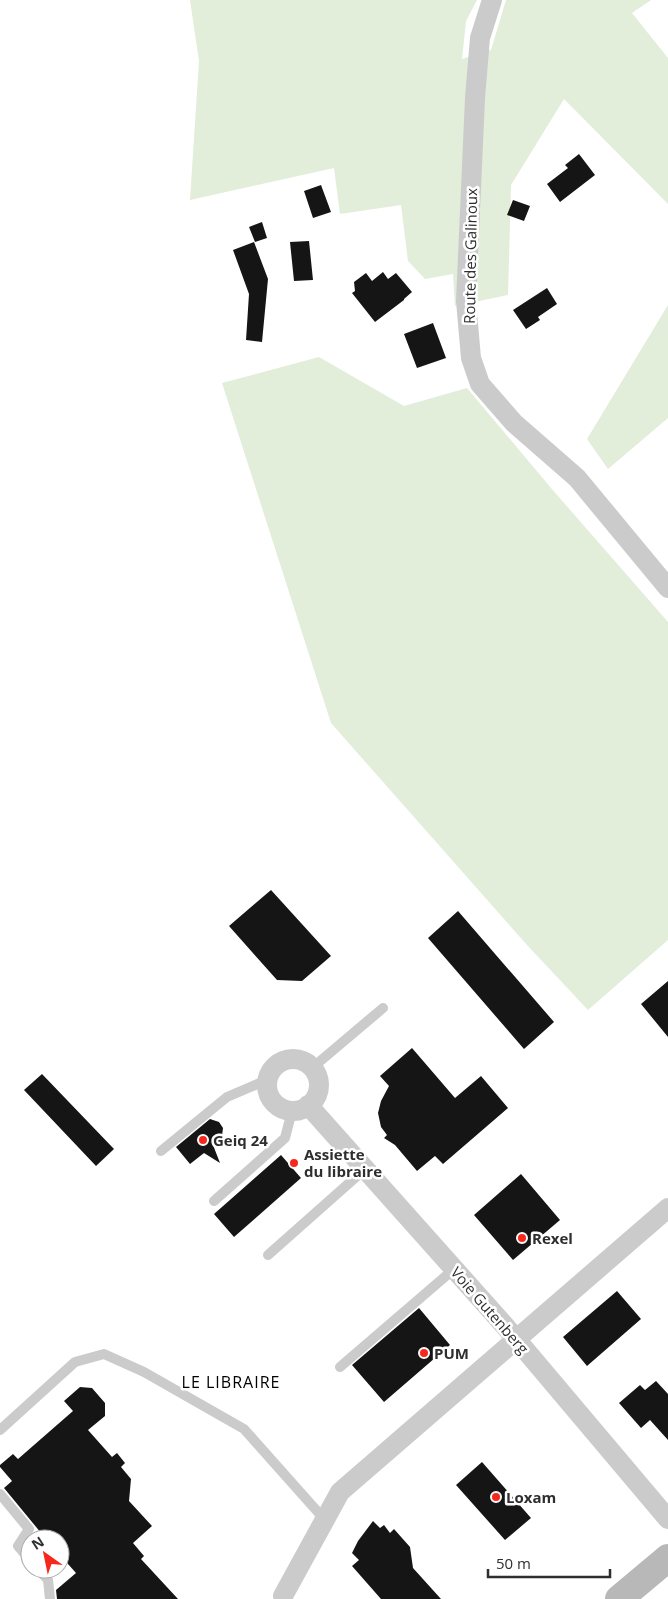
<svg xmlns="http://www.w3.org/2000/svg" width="668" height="1599" font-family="'Open Sans',sans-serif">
<rect width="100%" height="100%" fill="#fff"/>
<path fill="#e2edda" d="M 190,0 L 477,0 L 466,21 L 462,59 L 491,50 L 506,0 L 651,0 L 632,13 L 668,58 L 668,204 L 564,99 L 511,185 L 508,295 L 455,306 L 453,274 L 425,279 L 408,261 L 401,205 L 340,214 L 334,168 L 190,200 L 199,61 Z
M 668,305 L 668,418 L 608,469 L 587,439 Z
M 319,357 L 404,406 L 467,388 L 551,488 L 668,622 L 668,940 L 588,1010 L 527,945 L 331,723 L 222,383 Z"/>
<path fill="#151515" d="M 579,154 L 595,175 L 560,202 L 547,184 L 568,168 L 565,165 Z
M 321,185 L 331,212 L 313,218 L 304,191 Z
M 513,200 L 530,206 L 524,221 L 507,215 Z
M 262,222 L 267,238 L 255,242 L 249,227 Z
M 309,241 L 313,280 L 294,281 L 290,242 Z
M 254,242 L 268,279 L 262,342 L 246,340 L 249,294 L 233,250 Z
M 383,272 L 388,279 L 396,273 L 412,292 L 404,299 L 404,300 L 375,322 L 352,293 L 355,291 L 354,282 L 366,273 L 372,281 Z
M 547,288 L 557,304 L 538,317 L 540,320 L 526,329 L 513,310 Z
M 433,323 L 446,358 L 417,368 L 404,334 Z
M 271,890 L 331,956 L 302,981 L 277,980 L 229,926 Z
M 458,911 L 554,1022 L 524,1049 L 428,938 Z
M 668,981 L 668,1037 L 641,1004 Z
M 412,1048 L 455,1098 L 481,1076 L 508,1108 L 443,1164 L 435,1156 L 417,1171 L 395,1145 L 384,1138 L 387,1135 L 381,1127 L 378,1113 L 381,1101 L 389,1086 L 380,1076 Z
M 42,1074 L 114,1149 L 96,1166 L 24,1090 Z
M 210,1119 L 219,1122 L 223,1128 L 222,1136 L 213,1145 L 220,1163 L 204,1153 L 190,1164 L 176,1147 Z
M 281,1155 L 301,1178 L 234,1237 L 214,1214 Z
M 521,1174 L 560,1220 L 513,1260 L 474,1215 Z
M 617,1291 L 641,1319 L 587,1366 L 563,1337 Z
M 419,1308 L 450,1345 L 384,1402 L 352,1365 Z
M 656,1381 L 668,1394 L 668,1440 L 650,1420 L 641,1428 L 619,1403 L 640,1385 L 645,1390 Z
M 80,1387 L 92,1388 L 105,1403 L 105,1416 L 88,1430 L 112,1457 L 117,1453 L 125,1463 L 121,1467 L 131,1479 L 129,1501 L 152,1526 L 133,1543 L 144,1556 L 141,1559 L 178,1599 L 57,1599 L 56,1590 L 76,1573 L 60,1555 L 60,1539 L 46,1539 L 4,1488 L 12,1481 L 0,1467 L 0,1465 L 13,1454 L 18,1459 L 73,1411 L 64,1401 Z
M 482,1462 L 531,1518 L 505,1540 L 456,1485 Z
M 373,1521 L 380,1528 L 384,1525 L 390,1533 L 394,1529 L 410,1547 L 413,1568 L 441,1599 L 381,1599 L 352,1566 L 359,1560 L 352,1553 L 358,1541 Z"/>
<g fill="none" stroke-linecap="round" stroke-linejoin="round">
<path stroke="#cbcbcb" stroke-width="10" d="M 312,1068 L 383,1008
M 161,1151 L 227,1097 L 267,1080
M 214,1201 L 285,1138 L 292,1111
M 268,1255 L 365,1169
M 340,1367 L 454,1269
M 0,1430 L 75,1362 L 104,1354 L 144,1372 L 244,1429 L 325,1520
M 0,1494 L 29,1529 L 18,1546 L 30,1560
M 38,1569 L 48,1580 L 50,1599"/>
<path stroke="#cbcbcb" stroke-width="20" d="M 492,0 L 480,38 L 475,98 L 466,301 L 471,358 L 480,384 L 514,423 L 577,478 L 668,588
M267 1085a26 26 0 1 1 52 0a26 26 0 1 1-52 0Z
M 308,1105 L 505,1326 L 668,1519
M 283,1596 L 340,1492 L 668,1208"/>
<path stroke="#b8b8b8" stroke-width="28" d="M 619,1599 L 668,1558"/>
</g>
<g fill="#f6281e" stroke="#fff" stroke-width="2">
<circle cx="203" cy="1140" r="5"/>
<circle cx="294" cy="1163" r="5"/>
<circle cx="522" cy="1238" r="5"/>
<circle cx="424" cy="1353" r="5"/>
<circle cx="496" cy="1497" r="5"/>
</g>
<g text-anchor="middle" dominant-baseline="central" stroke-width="5" stroke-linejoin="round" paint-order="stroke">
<g font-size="15" fill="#2e2e2e" stroke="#fff">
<text transform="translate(470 256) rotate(-89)">Route des Galinoux</text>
<text transform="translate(490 1310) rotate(49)">Voie Gutenberg</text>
</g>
<g font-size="15" font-weight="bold" fill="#2e2e2e" stroke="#fff" text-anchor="start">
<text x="213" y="1140">Geiq 24</text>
<text x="304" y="1154">Assiette<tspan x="304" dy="17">du libraire</tspan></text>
<text x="532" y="1238">Rexel</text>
<text x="434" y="1353">PUM</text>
<text x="506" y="1497">Loxam</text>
</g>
<g font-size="16" letter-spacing="1" fill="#000" stroke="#fff">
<text x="231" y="1382">LE LIBRAIRE</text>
</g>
</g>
<g transform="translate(45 1554) rotate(327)"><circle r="24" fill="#ffffff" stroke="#ababab"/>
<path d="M0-4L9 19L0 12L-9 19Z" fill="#f6281e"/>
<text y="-8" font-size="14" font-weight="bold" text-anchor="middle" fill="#2e2e2e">N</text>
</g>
<path d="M488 1569v8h122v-8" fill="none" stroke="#2e2e2e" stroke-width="2.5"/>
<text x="496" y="1569" font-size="15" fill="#2e2e2e" stroke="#ffffff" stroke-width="4" paint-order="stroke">50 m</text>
</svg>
